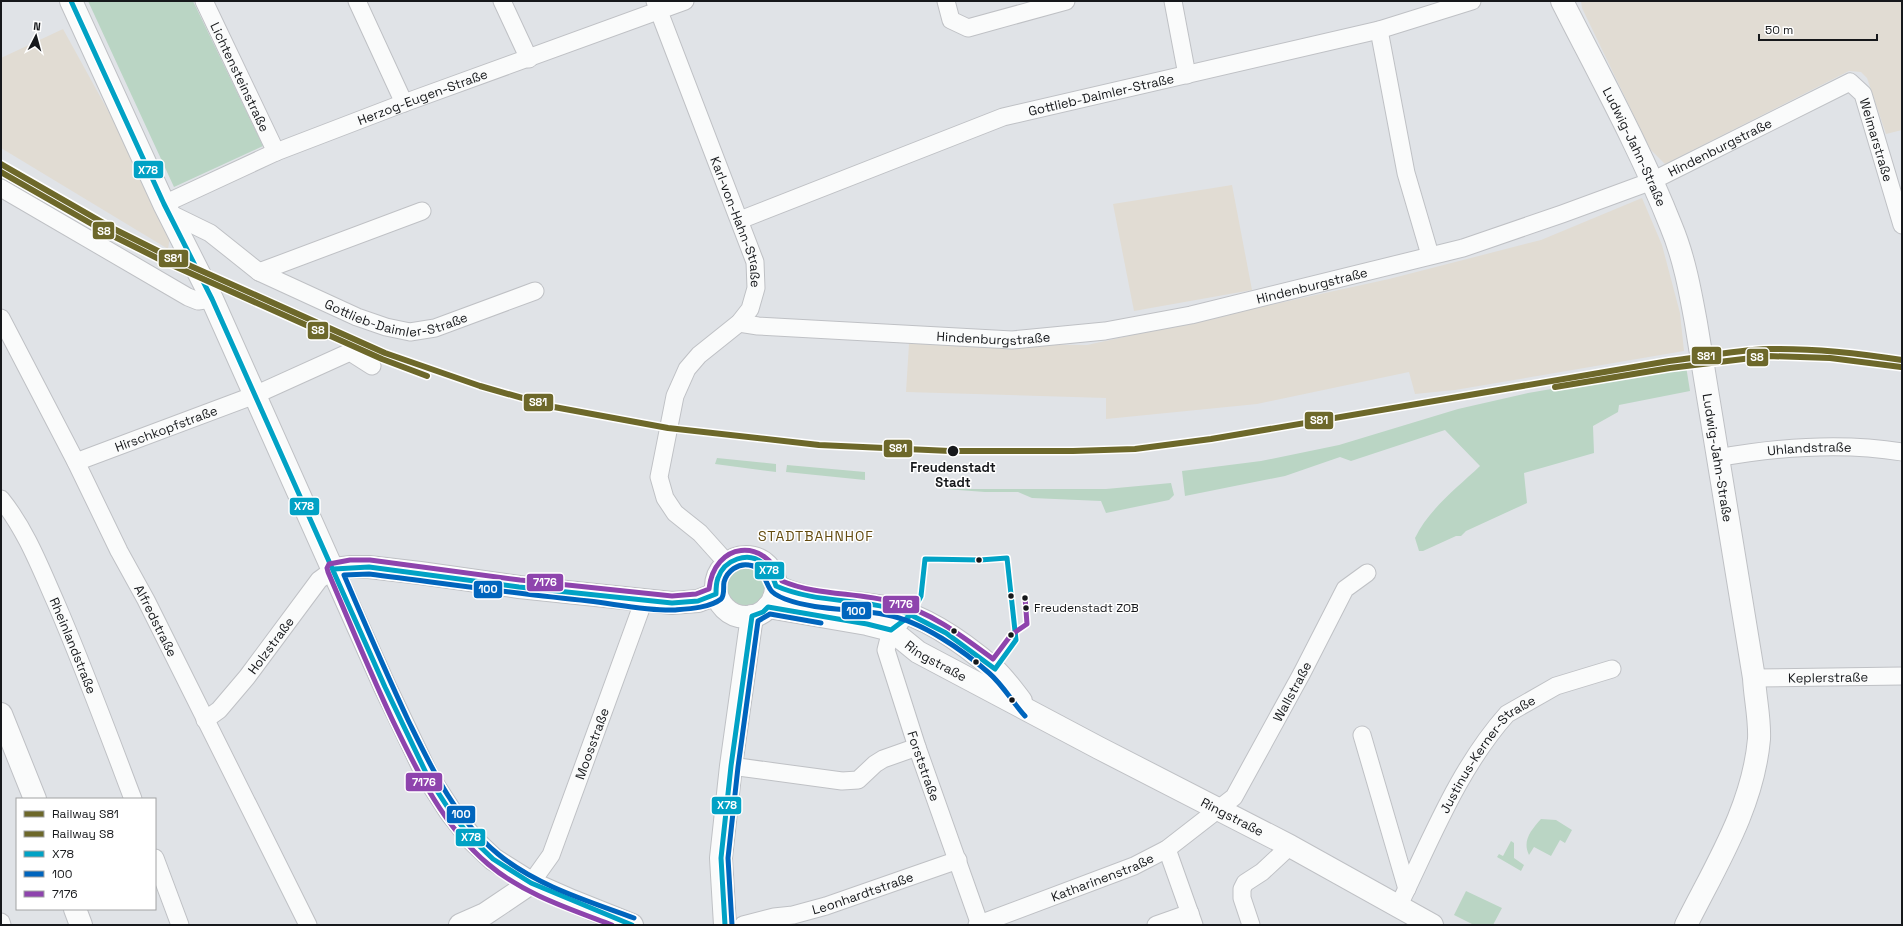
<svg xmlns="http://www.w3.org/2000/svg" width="1903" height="926" font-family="'Space Grotesk',sans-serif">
<rect width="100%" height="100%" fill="#e0e3e7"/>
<path fill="#e1dcd3" d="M 1581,1 L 1902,1 L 1902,130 L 1886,134 L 1867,78 L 1861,72 L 1849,71 L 1665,164 L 1650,149 L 1582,8 Z
M 63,29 L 128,147 L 170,237 L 168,249 L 1,148 L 1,58 Z
M 1232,185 L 1252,290 L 1134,311 L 1113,204 Z
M 1642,198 L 1662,245 L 1680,313 L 1684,351 L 1455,390 L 1415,394 L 1409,372 L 1257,404 L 1106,419 L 1106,398 L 906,392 L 909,344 L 1087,345 L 1389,279 L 1541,240 Z"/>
<path fill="#bad5c4" d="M 88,1 L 193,1 L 263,146 L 174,187 Z
M 1686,366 L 1690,391 L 1619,405 L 1618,412 L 1593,426 L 1594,453 L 1524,473 L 1527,503 L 1466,531 L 1461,536 L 1456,536 L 1423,551 L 1419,551 L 1415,538 C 1428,510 1458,487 1480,466 L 1445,430 L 1351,461 L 1340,457 L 1285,476 L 1185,496 L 1182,471 L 1261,461 L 1339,445 L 1458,409 L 1528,393 Z
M 717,458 L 776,464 L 776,472 L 715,464 Z
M 787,465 L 865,472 L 865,480 L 786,472 Z
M 1171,483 L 1174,495 L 1169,500 L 1106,513 L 1101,501 L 1032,498 L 1018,492 L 985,492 L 945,489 L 1106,489 Z
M724 587a22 22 0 1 1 44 0a22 22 0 1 1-44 0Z
M 1541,819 L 1556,820 L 1572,830 L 1565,843 L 1560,840 L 1551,856 L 1534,847 L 1529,855 C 1522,841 1531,830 1541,819 Z
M 1511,841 L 1514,843 L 1514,858 L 1524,865 L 1521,871 L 1497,857 L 1499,854 L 1503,856 Z
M 1466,891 L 1502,908 L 1493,925 L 1474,925 L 1454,915 Z"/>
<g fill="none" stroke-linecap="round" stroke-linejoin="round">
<defs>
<g id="street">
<path id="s1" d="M 204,1 L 276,152"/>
<path d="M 357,1 L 404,103"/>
<path d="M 502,1 L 529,59"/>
<path id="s2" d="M 655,1 L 755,262 L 756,288 L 750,309 L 739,323 L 699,355 L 687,369 L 675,396 L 659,477 L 665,498 L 675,513 L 700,533 L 727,563"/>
<path d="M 946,1 L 951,20 L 968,28 L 1066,1"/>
<path d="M 1173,1 L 1187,75"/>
<path d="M 1379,30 L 1406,173 L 1430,255"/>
<path d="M 1,188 L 188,297 L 198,301 L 212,299"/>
<path id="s3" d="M 164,204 L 276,152 L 404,103 L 685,1"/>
<path id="s4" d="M 169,213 L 210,233 L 259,272 L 357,317 L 386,327 L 410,332 L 435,328 L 535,291"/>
<path id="s5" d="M 740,220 L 1003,117 L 1379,30 L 1472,1"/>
<path d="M 259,272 L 422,211"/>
<path id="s6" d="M 1,318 L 76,462 L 119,551 L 146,600 L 308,925"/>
<path id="s7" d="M 739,323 L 758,326 L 1012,340 L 1105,331 L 1191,315 L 1463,248 L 1562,214 L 1652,181 L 1850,82 L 1863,94 L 1902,225"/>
<path id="s8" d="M 1717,458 C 1778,447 1841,442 1902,452"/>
<path id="s9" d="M 76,462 L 255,395 L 350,352 L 372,366"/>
<path id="s10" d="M 1,499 C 26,530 40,567 56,603 C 84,668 108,733 133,799"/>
<path id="s11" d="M 900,623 L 891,630 L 886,650 L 917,747 L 980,925"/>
<path id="s12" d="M 1754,678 L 1902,676"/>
<path id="s13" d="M 205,720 L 219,710 L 247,677 L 319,580 L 334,569"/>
<path d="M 1362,735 L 1407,889"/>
<path d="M 731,766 L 842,781 L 858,780 L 875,764 L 883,759 L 917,747"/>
<path d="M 1167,849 L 1194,925"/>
<path d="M 155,858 L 180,925"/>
<path id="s14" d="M 531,883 L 551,855 L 644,600"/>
<path id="s15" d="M 1399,905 C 1431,840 1458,769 1507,714 L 1556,686 L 1612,669"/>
<path d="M 1,922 L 2,925"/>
<path id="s16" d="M 743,925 L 774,917 L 793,915 L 826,906 L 958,860"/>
<path id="s17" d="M 977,925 L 1134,866 L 1167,849 L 1234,797 L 1302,673 L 1345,589 L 1367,573"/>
<path d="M 1156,925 L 1190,913"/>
<path d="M 1251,925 L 1242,898 L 1242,889 L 1245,883 L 1262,872 L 1290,846"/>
</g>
<g id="secondary">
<path d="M 71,1 L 164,204 L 212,299 L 385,687 L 428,777 L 450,811 L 472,839 L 493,859 L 531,883 L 572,901 L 632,925"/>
<path id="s18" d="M 1562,1 C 1599,74 1641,150 1671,226 C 1684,257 1690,290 1696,323 L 1754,678 C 1755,698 1760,719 1759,739 C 1753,807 1716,865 1686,925"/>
<circle cx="746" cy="587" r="30"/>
<path d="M 334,569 L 351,567 L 369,567 L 420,573 L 519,587 L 672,603 L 698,601 L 716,594"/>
<path d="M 776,586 C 811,604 851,600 889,608 C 928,617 964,643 994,669 C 1004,678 1013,691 1021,701"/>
<path id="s19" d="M 768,607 L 867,624 L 891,630 L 918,652 L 1099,748 L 1290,846 L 1432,925"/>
<path d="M 460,925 L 485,914 L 531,883"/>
<path d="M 725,925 L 721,858 L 731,766 L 752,616"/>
</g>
<path id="primary" d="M 1,714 L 35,799
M 75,909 L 81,925"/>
</defs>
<use href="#street" stroke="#bfc1c5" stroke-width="19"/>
<use href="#secondary" stroke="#bfc1c5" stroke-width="24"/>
<use href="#primary" stroke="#bfc1c5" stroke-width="24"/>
<use href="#street" stroke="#fafbfb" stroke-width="17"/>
<use href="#secondary" stroke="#fafbfb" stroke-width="22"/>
<use href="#primary" stroke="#fafbfb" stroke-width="22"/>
<defs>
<path id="bus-1" d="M 71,1 L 164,204 L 212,299 L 385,687 L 428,777 L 450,811 L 472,839 L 493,859 L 531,883 L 632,925
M 1007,558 L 1016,640 L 995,669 L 946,633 L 911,615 L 921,596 L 925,559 L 980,560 Z
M 334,569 L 369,567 L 519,587 L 672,603 L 698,601 L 716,594 C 716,589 716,583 718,578 C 724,560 748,550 764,564 C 771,570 773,578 776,586 C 820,605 868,597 911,615
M 725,925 L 721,858 L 731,766 L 752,616 L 763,612 L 768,607 L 867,624 L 891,630 L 911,615"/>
<path id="bus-2" d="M 634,918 C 588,901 537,886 498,854 C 456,820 432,769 409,722 C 386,673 365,624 344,575 L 369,574 C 442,583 516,594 589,601 C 615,604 649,611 674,610 C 687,609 710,608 721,599 C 725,595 723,587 724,582 C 727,571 738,563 749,565 C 763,567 764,579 770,589 C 772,593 780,597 785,599 C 817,611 854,608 887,615 C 921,621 964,651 989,673 C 1003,685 1013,703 1025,716
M 732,925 L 728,858 L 738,767 L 758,621 L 770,614 L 821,623"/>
<path id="bus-3" d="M 612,925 C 570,909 523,894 488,864 C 443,826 417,771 392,719 C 369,670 349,621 328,572 L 327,568 L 329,564 L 350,560 L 370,560 L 520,580 L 672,596 L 696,594 L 709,589 C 714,542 765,536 782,581 C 817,596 856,592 893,602 C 931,612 962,636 993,659 L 1011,635 L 1027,624 L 1025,597"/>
</defs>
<use href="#bus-1" stroke="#fff" stroke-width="8"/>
<use href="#bus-2" stroke="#fff" stroke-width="8"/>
<use href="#bus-3" stroke="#fff" stroke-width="8"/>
<use href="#bus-1" stroke="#01a2c5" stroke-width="5"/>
<use href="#bus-2" stroke="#0065bd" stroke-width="5"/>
<use href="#bus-3" stroke="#8e44ad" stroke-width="5"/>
<defs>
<path id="rail-1" d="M 1,164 L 114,229 L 166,255 L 385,353 L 480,386 L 554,407 L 668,428 L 819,445 L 950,451 L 1073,451 L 1135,449 L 1211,439 L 1669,361 C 1702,357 1735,350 1769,349 C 1813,348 1858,353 1902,360"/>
<path id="rail-2" d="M 1,172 L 111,235 L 163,261 L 382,359 L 427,376
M 1555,387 L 1670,368 L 1768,356 L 1830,358 L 1901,367"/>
</defs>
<use href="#rail-1" stroke="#fff" stroke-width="9"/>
<use href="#rail-2" stroke="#fff" stroke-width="9"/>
<use href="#rail-1" stroke="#6d682a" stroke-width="6"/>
<use href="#rail-2" stroke="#6d682a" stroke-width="6"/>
</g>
<g fill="#16181b" stroke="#fff" stroke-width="1.5">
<circle cx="953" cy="451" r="6"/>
<circle cx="979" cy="560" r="3.5"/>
<circle cx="1011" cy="596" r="3.5"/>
<circle cx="1025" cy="598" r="3.5"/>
<circle cx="1026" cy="608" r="3.5"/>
<circle cx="954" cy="631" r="3.5"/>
<circle cx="1011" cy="635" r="3.5"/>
<circle cx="976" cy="662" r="3.5"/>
<circle cx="1012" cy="700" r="3.5"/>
</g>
<g text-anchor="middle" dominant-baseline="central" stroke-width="3" stroke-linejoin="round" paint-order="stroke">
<g font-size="12" fill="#16181b" stroke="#fff" text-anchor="start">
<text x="1034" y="608">Freudenstadt ZOB</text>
</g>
<g font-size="13" fill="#16181b" stroke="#fff">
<text stroke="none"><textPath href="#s1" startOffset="84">Lichtensteinstraße</textPath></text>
<text stroke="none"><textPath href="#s5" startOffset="383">Gottlieb-Daimler-Straße</textPath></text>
<text stroke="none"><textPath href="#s3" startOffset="280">Herzog-Eugen-Straße</textPath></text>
<text stroke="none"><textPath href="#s7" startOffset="1222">Weimarstraße</textPath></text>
<text stroke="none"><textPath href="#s18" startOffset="163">Ludwig-Jahn-Straße</textPath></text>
<text stroke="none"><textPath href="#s7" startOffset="1011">Hindenburgstraße</textPath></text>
<text stroke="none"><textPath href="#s2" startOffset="236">Karl-von-Hahn-Straße</textPath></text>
<text stroke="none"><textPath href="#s7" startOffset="579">Hindenburgstraße</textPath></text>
<text stroke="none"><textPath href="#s4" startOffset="256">Gottlieb-Daimler-Straße</textPath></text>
<text stroke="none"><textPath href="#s7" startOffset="255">Hindenburgstraße</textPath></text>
<text stroke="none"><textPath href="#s9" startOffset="96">Hirschkopfstraße</textPath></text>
<text stroke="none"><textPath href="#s8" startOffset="93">Uhlandstraße</textPath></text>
<text stroke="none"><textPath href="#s18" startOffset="487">Ludwig-Jahn-Straße</textPath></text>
<text stroke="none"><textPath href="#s6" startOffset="340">Alfredstraße</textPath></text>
<text stroke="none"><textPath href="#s13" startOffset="100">Holzstraße</textPath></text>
<text stroke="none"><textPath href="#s10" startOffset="164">Rheinlandstraße</textPath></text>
<text stroke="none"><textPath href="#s19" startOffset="180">Ringstraße</textPath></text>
<text stroke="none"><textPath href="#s12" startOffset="74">Keplerstraße</textPath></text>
<text stroke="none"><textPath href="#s17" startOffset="410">Wallstraße</textPath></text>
<text stroke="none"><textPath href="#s14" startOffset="153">Moosstraße</textPath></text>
<text stroke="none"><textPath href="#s15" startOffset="177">Justinus-Kerner-Straße</textPath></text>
<text stroke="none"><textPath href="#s11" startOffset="154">Forststraße</textPath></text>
<text stroke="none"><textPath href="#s19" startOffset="515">Ringstraße</textPath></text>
<text stroke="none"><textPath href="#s17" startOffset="134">Katharinenstraße</textPath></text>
<text stroke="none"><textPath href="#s16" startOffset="124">Leonhardtstraße</textPath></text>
</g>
<g font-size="13" font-weight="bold" fill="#16181b" stroke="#fff">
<text x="953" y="467">Freudenstadt<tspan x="953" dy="15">Stadt</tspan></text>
</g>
<g font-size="14" letter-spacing="1" fill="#624a0e" stroke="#fff">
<text x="816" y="536">STADTBAHNHOF</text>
</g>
</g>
<g stroke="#fff" stroke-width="1.5">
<rect x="133" y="160" width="31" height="19" rx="4" fill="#01a2c5"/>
<rect x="92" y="221" width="23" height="19" rx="4" fill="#6d682a"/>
<rect x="158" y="249" width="31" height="19" rx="4" fill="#6d682a"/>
<rect x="307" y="321" width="22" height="19" rx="4" fill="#6d682a"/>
<rect x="1691" y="346" width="31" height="19" rx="4" fill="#6d682a"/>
<rect x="1746" y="348" width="23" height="19" rx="4" fill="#6d682a"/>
<rect x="523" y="393" width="31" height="19" rx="4" fill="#6d682a"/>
<rect x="1304" y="411" width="30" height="19" rx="4" fill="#6d682a"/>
<rect x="883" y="439" width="30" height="19" rx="4" fill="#6d682a"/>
<rect x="289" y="497" width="31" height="19" rx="4" fill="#01a2c5"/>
<rect x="754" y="561" width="31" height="19" rx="4" fill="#01a2c5"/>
<rect x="526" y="573" width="38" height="19" rx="4" fill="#8e44ad"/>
<rect x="473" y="580" width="30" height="19" rx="4" fill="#0065bd"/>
<rect x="882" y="595" width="38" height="19" rx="4" fill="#8e44ad"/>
<rect x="841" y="601" width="31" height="19" rx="4" fill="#0065bd"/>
<rect x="405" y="772" width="38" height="20" rx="4" fill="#8e44ad"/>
<rect x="711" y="796" width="31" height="19" rx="4" fill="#01a2c5"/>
<rect x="446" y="805" width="30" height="19" rx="4" fill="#0065bd"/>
<rect x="455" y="828" width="31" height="19" rx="4" fill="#01a2c5"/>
</g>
<g font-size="11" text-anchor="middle" font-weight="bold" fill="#fff">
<text x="148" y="174">X78</text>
<text x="104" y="235">S8</text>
<text x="173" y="262">S81</text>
<text x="318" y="334">S8</text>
<text x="1706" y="360">S81</text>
<text x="1757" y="361">S8</text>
<text x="538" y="406">S81</text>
<text x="1319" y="424">S81</text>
<text x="898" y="452">S81</text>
<text x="304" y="510">X78</text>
<text x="769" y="574">X78</text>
<text x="545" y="586">7176</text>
<text x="488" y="593">100</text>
<text x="901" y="608">7176</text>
<text x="856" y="615">100</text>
<text x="424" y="786">7176</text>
<text x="727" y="809">X78</text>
<text x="461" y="818">100</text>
<text x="471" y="841">X78</text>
</g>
<rect width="1903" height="926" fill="none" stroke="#16181b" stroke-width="4"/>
<rect x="16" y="798" width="140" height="112" fill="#ffffff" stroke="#a2a3a4"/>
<rect x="24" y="811" width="20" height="6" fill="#6d682a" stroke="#a2a3a4"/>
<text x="52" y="818" font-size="12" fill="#16181b">Railway S81</text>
<rect x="24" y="831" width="20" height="6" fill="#6d682a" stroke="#a2a3a4"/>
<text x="52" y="838" font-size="12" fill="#16181b">Railway S8</text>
<rect x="24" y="851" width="20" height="6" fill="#01a2c5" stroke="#a2a3a4"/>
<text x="52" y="858" font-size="12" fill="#16181b">X78</text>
<rect x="24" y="871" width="20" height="6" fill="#0065bd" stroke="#a2a3a4"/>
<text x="52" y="878" font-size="12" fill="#16181b">100</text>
<rect x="24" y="891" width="20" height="6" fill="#8e44ad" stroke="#a2a3a4"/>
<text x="52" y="898" font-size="12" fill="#16181b">7176</text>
<g transform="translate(36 36) rotate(6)" stroke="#ffffff" stroke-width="3" paint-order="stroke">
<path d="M0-3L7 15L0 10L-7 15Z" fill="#16181b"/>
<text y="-6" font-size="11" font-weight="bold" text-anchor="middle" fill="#16181b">N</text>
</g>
<path d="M1759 34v6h118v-6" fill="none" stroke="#16181b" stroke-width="2"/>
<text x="1765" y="34" font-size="12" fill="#16181b" stroke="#ffffff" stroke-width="3" paint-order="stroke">50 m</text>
</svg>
